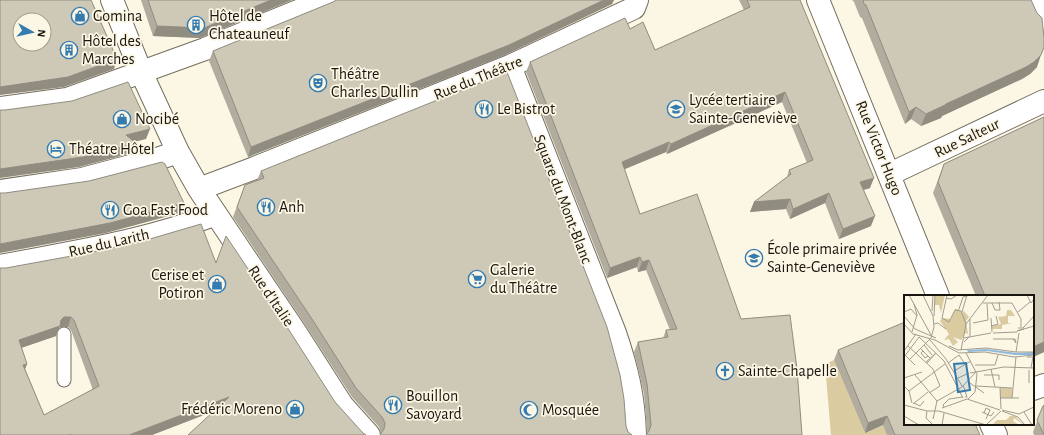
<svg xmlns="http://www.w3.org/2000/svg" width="1044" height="435" font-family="'Alegreya Sans',sans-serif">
<rect width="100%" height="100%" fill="#fcf6e4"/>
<path fill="#dbcba0" d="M 834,360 L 865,433 L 896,420 L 905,424 L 968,435 L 831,435 L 825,364 Z"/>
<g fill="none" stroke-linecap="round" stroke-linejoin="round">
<defs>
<path id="lane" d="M 64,380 L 64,334"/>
<path id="street" d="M 112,0 L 141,72 L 178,152 L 199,189 L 296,333 L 342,405 L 369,435
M 818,0 L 938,296
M 1034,0 L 1044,20
M 510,66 L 615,333 C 627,368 634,397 635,435
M 0,108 L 67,99 L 205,49 L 325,0
M 890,174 L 1044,101
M 199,189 L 252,169 L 510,66 L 634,8 L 637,0
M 0,191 L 82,179 L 157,159 L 178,152
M 0,266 C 72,252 147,241 216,214
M 1033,389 L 1044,385
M 991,424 L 996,435"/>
</defs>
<use href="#lane" stroke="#746e5f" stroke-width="15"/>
<use href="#street" stroke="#746e5f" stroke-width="24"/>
<use href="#lane" stroke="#fff" stroke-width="13"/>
<use href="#street" stroke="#fff" stroke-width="22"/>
</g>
<path fill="#b1ac9d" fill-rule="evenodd" d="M 141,0 L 292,0 L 200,38 L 153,36 Z
M 336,0 L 614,0 L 612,4 L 505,55 L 248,157 L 209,61 L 213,51 L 333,2 Z
M 739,0 L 800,0 L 870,188 L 863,190 L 871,226 L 839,239 L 825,203 L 790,219 L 786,209 L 750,212 L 754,202 L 787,177 L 789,170 L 807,163 L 782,102 L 667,154 L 666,152 L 624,169 L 640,214 L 741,319 L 647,433 L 644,394 L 634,352 L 638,342 L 663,338 L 666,330 L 670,330 L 646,270 L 638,272 L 637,267 L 607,278 L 526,72 L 530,62 L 630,29 L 655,50 L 744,10 Z
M 852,0 L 1031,0 L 1037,67 L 1030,74 L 1022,79 L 942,116 L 941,118 L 921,126 L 911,119 L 905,124 L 862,18 L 860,17 L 854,2 Z
M 1044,117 L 1044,352 L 1033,357 L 1033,296 L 976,296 L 933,193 L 944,164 Z
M 261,171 L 626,426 L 628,432 L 381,434 L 379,427 L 352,397 L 306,326 L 233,217 L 245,185 L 257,180 Z
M 0,268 L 214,411 L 152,435 L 0,435 ZM 60,327 L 68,327 L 71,330 L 93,390 L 44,415 L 25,369 L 27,364 L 21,348 L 56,336 L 59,328 Z
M 838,350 L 980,435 L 887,435 L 883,425 L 865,433 L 834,360 Z
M 1043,406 L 1044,435 L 1034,435 L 1033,432 Z"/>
<path fill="#908c80" d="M 271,0 L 292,0 L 200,38 L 153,36 L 157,26 Z
M 604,0 L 614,0 L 612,4 L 505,55 L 248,157 L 251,147 Z
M 1041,55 L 1037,67 L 1030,74 L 1022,79 L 942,116 L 941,118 L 921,126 L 926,114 Z
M 117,59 L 114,69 L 64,87 L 0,95 L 0,87 L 2,86 Z
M 785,92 L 782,102 L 667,154 L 671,144 Z
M 916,107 L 911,119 L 905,124 L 909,112 Z
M 150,129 L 146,139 L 122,145 L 126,135 Z
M 669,142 L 666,152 L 618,172 L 622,162 Z
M 136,143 L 132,153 L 79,167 L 0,178 L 0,169 L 1,169 Z
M 874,178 L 870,188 L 856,192 L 860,182 Z
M 829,193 L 825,203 L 790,219 L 793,209 Z
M 790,199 L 786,209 L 750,212 L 754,202 Z
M 184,203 L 180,213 L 106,233 L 0,253 L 0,244 L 1,244 Z
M 875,216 L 871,226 L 839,239 L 843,229 Z
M 640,257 L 637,267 L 607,278 L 610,268 Z
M 649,260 L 646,270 L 638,272 L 642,262 Z
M 64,317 L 71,317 L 68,327 L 60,327 L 59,328 L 56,336 L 15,350 L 19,340 Z
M 1044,342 L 1044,352 L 1033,357 L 1033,347 Z
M 27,364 L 23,374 L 23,365 Z
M 229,397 L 225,407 L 152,435 L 129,435 Z
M 887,416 L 883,425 L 865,433 L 868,423 Z"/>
<path fill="#cec8b7" stroke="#908c80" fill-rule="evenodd" d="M 0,0 L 91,0 L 117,59 L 68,77 L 0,87 ZM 20,20 L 44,20 L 44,44 L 20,44 Z
M 148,0 L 271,0 L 204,28 L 157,26 Z
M 336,0 L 604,0 L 509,45 L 251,147 L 213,51 L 333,2 Z
M 747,0 L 800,0 L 874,178 L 860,182 L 875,216 L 843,229 L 829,193 L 793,209 L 790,199 L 754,202 L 791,174 L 789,170 L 813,160 L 785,92 L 671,144 L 669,142 L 622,162 L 640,214 L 697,194 L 741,319 L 790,315 L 797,369 L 802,435 L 646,435 L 649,431 L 651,425 L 647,384 L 638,342 L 668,337 L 666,330 L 677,329 L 649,260 L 642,262 L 640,257 L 610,268 L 530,62 L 625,18 L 630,29 L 643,22 L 655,50 L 750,7 Z
M 863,0 L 1031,0 L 1037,13 L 1042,18 L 1044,38 L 1044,47 L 1041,55 L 1034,62 L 1026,67 L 946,104 L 945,105 L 926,114 L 916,107 L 909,112 L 866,5 L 864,4 Z
M 507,72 L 607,327 L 620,375 L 624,399 L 626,426 L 628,432 L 632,435 L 380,435 L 384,429 L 385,423 L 382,417 L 356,388 L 310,316 L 237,207 L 245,185 L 264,178 L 261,171 Z
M 128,82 L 150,129 L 126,135 L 136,143 L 83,157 L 0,169 L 0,110 L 5,110 L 72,101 Z
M 1044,117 L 1044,342 L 1033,347 L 1033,296 L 985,296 L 938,182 L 944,164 Z
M 162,162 L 165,164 L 184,203 L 110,223 L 0,244 L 0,193 L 5,193 L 89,181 Z
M 201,224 L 216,263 L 226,236 L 289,330 L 335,402 L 363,433 L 366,435 L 188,435 L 229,397 L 129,435 L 71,435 L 70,434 L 70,435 L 0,435 L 0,268 L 6,268 L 88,253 L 143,241 ZM 64,317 L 71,317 L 74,320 L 99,386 L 44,415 L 23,365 L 27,364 L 19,340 L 60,326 L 61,320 Z
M 905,322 L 905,424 L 975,424 L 980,435 L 895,435 L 887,416 L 868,423 L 838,350 Z
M 1044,405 L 1044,435 L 1037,420 L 1043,406 Z"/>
<defs>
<symbol id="shop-ring" viewBox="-11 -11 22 22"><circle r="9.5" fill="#fcf6e4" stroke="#337bb0" stroke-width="1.5"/><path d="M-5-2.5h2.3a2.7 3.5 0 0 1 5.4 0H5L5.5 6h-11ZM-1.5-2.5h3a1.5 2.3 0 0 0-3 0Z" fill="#337bb0"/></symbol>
<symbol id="building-ring" viewBox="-11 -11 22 22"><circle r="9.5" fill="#fcf6e4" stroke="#337bb0" stroke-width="1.5"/><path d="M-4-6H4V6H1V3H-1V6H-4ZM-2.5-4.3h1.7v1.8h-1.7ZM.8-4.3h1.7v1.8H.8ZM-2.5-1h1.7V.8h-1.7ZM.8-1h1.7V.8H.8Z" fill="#337bb0"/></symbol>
<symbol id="theatre-ring" viewBox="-11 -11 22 22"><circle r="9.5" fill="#fcf6e4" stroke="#337bb0" stroke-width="1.5"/><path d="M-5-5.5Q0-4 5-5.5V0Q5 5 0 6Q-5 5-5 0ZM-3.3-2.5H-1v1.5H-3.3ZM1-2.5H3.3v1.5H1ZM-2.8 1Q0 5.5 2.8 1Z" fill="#337bb0"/></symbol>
<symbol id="restaurant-ring" viewBox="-11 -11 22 22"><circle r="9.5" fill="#fcf6e4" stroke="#337bb0" stroke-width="1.5"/><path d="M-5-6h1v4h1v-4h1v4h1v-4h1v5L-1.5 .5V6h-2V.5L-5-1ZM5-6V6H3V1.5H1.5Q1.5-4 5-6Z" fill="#337bb0"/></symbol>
<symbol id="school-ring" viewBox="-11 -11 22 22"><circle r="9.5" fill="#fcf6e4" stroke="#337bb0" stroke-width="1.5"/><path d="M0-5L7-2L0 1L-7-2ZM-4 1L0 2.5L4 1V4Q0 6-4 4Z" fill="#337bb0"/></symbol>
<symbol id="hotel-ring" viewBox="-11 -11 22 22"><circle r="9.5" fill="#fcf6e4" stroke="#337bb0" stroke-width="1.5"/><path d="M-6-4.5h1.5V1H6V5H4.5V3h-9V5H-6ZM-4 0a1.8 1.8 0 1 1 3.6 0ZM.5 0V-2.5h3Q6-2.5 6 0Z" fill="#337bb0"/></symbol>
<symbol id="supermarket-ring" viewBox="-11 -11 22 22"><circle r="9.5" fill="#fcf6e4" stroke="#337bb0" stroke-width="1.5"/><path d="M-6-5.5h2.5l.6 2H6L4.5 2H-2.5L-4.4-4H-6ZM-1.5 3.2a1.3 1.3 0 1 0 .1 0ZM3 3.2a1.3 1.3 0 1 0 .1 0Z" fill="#337bb0"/></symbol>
<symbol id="church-ring" viewBox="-11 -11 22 22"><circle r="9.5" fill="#fcf6e4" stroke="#337bb0" stroke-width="1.5"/><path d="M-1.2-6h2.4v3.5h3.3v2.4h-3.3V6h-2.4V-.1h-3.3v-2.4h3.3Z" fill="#337bb0"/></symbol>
<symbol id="mosque-ring" viewBox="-11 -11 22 22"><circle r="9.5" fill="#fcf6e4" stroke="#337bb0" stroke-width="1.5"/><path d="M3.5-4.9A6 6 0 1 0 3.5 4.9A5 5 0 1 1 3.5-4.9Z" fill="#337bb0"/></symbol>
</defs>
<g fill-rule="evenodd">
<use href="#shop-ring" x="70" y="6" width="20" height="20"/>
<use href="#building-ring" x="186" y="15" width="20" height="20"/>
<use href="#building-ring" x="59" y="40" width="20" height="20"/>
<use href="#theatre-ring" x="308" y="73" width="20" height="20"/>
<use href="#restaurant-ring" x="474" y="99" width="20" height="20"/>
<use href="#school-ring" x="666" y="99" width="20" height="20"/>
<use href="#shop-ring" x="112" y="109" width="20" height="20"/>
<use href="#hotel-ring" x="46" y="139" width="20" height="20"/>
<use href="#restaurant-ring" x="256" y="197" width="20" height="20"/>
<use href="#restaurant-ring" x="100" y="200" width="20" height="20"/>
<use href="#school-ring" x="744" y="248" width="20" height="20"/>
<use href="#supermarket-ring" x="467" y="269" width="20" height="20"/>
<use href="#shop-ring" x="207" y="274" width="20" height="20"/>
<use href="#church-ring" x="715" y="361" width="20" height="20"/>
<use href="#restaurant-ring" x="383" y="395" width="20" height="20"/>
<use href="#shop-ring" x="285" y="399" width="20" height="20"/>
<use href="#mosque-ring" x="519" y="400" width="20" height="20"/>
</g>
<g text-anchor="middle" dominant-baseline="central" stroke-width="3.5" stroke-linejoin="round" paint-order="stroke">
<g font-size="16" fill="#191610" stroke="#fcf6e4" text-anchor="start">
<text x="93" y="16">Gomina</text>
<text x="209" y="16">Hôtel de<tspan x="209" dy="18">Chateauneuf</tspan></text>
<text x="82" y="41">Hôtel des<tspan x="82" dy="18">Marches</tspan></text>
<text x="331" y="74">Théâtre<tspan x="331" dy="18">Charles Dullin</tspan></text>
<text x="689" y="100">Lycée tertiaire<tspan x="689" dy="18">Sainte-Geneviève</tspan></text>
<text x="497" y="109">Le Bistrot</text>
<text x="135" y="119">Nocibé</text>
<text x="69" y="149">Théatre Hôtel</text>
<text x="279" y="207">Anh</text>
<text x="123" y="210">Goa Fast Food</text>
<text x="767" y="249">École primaire privée<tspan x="767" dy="18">Sainte-Geneviève</tspan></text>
<text x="490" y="270">Galerie<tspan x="490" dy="18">du Théâtre</tspan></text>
<text x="204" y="275" text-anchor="end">Cerise et<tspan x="204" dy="18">Potiron</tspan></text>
<text x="738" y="371">Sainte-Chapelle</text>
<text x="406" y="396">Bouillon<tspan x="406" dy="18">Savoyard</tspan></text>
<text x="282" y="409" text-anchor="end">Frédéric Moreno</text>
<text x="542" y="410">Mosquée</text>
</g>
<g font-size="16" fill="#191610" stroke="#fcf6e4">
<text transform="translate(478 78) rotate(-22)">Rue du Théâtre</text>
<text transform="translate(967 138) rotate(-26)">Rue Salteur</text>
<text transform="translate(879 148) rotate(68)">Rue Victor Hugo</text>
<text transform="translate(563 199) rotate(69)">Square du Mont-Blanc</text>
<text transform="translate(109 243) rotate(-13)">Rue du Larith</text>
<text transform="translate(271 296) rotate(56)">Rue d'Italie</text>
</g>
</g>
<g transform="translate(904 295)">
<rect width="130" height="130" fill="#fcf6e4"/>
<path d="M 31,0 L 41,0 L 37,18 L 35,10 L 31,10 ZM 51,14 L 55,14 L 58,18 L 60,16 L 65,22 L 62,26 L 64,39 L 61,38 L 57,45 L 49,42 L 54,47 L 49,51 L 45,44 L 40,45 L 45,39 L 36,26 L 38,23 L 47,24 ZM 103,15 L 107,15 L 111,21 L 104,21 L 104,28 L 109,28 L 98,30 L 98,34 L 88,34 L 88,31 L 97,29 L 94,22 L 102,21 ZM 96,93 L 108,93 L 108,103 L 96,103 ZM 106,121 L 111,121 L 120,130 L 110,123 L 109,126 L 115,130 L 88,130 L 93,125 L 102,125 Z" fill="#dbcba0"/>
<path d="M 82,54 L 113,58 L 130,57 L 130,60 L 111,60 L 83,56 L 64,57 L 63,55 Z" fill="#8fbade"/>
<path fill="none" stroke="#a19c8f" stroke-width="1" d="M 5,0 L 27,40M 19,0 L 29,21 L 30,32 L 27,43M 43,0 L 38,23 L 45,27 L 51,15 L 57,16 L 62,29 L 57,55M 123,0 L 127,8 L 130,4M 42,3 L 47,4 L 53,0M 79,8 L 108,8 L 117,24 L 117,32M 88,8 L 91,15 L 96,15 L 95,7M 55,14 L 59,2 L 66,0M 28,16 L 29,0M 0,17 L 7,14 L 13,21M 58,17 L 63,0M 114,17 L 126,7M 0,21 L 11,34 L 32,43M 30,21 L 31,0M 87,23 L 88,37M 69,28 L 84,25 L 83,9M 0,29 L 9,39 L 31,45 L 55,58 L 81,57 L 110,62 L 130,60M 30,29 L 34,28 L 42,34M 62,29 L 84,0M 87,31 L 94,29 L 92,21M 114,33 L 119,33 L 130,21M 120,34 L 113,36 L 130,31M 8,37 L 13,20 L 10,9M 89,38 L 113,37M 115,38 L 112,57 L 130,57M 15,42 L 40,66 L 59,103M 60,43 L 87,38M 89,44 L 111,44 L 112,48 L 109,44M 26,45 L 42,64 L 58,91M 60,47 L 66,41 L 66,24M 20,50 L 28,60M 4,51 L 29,74 L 36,91M 45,51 L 54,55 L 82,53 L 112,57M 17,54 L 26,63M 0,56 L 12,39M 19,56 L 17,58 L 21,63 L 24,61M 62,58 L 73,79 L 71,97 L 64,104M 0,59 L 11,70M 0,62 L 15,42M 123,62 L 129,62 L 127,73M 6,64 L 26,44M 22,67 L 32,58M 23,68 L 32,58M 44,68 L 55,60 L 61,69M 71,70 L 91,70 L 94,60M 87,74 L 91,92M 125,75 L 125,88M 50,76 L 67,66M 66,78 L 100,72 L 130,73M 11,80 L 33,106M 80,80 L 95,80 L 95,85M 0,83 L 18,77M 54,83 L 65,78M 66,88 L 80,98M 59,90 L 63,102 L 61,102M 0,91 L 5,96 L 8,108M 72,91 L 108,93M 96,93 L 97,114M 5,96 L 41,69M 25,98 L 36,91M 96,103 L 115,103M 108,103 L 112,62M 10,108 L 16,111 L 20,106M 9,109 L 24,97M 0,110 L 23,116 L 35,116 L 82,130 L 97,116M 40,112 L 39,110 L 45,104 L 59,102M 38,113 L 63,104 L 96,115M 98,115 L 115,119 L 130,112M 23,116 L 22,123 L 29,130M 98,116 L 114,122 L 121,130M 78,117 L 87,121 L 90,117M 120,117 L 128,130M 80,118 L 82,113 L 86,115 L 82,124M 0,121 L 15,130M 29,124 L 33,106 L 58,92 L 72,77M 38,130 L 40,118"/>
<path fill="#337bb0" fill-opacity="0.15" stroke="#337bb0" stroke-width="2" d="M 62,68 L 66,95 L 54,97 L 50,69 Z"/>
<rect width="130" height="130" fill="none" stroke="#191610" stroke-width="2"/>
</g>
<g transform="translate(32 32) rotate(98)"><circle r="19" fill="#fcf6e4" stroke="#a19c8f"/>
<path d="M0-3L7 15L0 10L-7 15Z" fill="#337bb0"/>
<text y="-6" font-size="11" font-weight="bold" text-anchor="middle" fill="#191610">N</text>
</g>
</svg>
